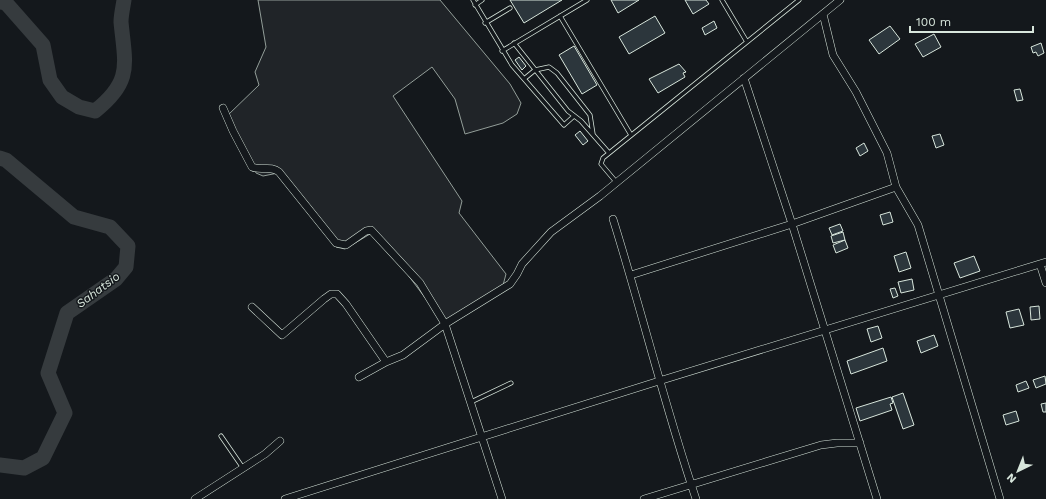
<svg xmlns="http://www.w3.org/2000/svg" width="1046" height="499" font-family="'Work Sans',sans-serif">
<rect width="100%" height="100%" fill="#14181c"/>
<path fill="#202428" stroke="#939e99" d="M 258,0 L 440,0 L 510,84 L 521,103 L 517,114 L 503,123 L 465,134 L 455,99 L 432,67 L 393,96 L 462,201 L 459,213 L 506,274 L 502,289 L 444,323 L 375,231 L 345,249 L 336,247 L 278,173 L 263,176 L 256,173 L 228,115 L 259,85 L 255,72 L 266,47 Z"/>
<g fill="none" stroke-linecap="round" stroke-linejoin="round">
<path stroke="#363b3e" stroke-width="15" d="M 0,2 L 6,3 L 43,45 L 50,80 L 62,97 L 79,107 L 95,111 C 133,81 125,64 121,22 C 121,15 123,7 124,0
M 0,158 L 6,160 L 74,217 L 110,227 L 128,246 L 126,267 L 116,279 L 67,313 L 48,373 L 65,413 L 43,458 L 24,468 L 0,465"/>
</g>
<path fill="#2c363c" stroke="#d8e6dc" d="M 510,0 L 562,0 L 524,23 Z
M 611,0 L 639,0 L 618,13 Z
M 685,0 L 706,0 L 709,4 L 693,14 Z
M 655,16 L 665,33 L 629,54 L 619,37 Z
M 714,21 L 717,28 L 705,35 L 702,28 Z
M 890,26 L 900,39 L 879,54 L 869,40 Z
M 934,34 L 941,47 L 923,57 L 915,44 Z
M 1041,43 L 1044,53 L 1038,56 L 1036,52 L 1033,53 L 1031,47 Z
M 574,46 L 597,85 L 582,94 L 559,55 Z
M 519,57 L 526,66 L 522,70 L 515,60 Z
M 679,64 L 686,72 L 683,73 L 685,77 L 658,93 L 649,79 Z
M 1020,89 L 1023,100 L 1017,101 L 1014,90 Z
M 580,131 L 588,141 L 583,145 L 575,135 Z
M 940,134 L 944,145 L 936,148 L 932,136 Z
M 864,143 L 868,151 L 860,156 L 856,148 Z
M 890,212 L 893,222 L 883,225 L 880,215 Z
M 840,224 L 843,231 L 832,235 L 829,228 Z
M 843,232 L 845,240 L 833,243 L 831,236 Z
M 845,240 L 848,248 L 836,253 L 833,245 Z
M 906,252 L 911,268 L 899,272 L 894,256 Z
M 974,256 L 980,271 L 960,278 L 954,263 Z
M 912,279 L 914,290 L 901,293 L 898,282 Z
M 895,288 L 898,296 L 893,298 L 890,289 Z
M 1039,306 L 1040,319 L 1031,320 L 1030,307 Z
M 1019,309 L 1024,325 L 1010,328 L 1006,312 Z
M 878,326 L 882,338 L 871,342 L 867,329 Z
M 934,335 L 938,346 L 921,353 L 917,341 Z
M 883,348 L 887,361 L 851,374 L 847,361 Z
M 1045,376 L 1046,384 L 1036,388 L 1033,380 Z
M 1026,381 L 1029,388 L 1018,392 L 1016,385 Z
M 903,393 L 914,425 L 903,429 L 892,397 Z
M 891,397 L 893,403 L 890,404 L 892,410 L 860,421 L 856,408 Z
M 1046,403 L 1046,412 L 1043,412 L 1041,404 Z
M 1016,411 L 1019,421 L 1006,425 L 1003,415 Z"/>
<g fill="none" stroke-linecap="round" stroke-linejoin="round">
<defs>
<path id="lane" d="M 473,0 L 512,65 L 564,125 L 574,116
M 722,0 L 747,42
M 475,5 L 482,0
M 560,16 L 631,135
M 485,23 L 510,8
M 514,43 L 568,111 L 581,121 L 609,153
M 502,51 L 587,0
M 524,79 L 535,70 L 549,67 L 557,73 L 590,115 L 593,134
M 617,183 L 601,164 L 603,158 L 799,0
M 471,402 L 511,383
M 221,436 L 243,468"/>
<path id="street" d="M 823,14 L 833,55 L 856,92 L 887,153 L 896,187 L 918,225 L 1000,499
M 744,78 L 792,224 L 877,499
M 223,108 L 233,131 L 252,167 C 261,171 271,165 279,172 L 336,243 L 346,245 L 366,231 L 371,230 L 420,283 L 445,324 L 502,499
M 613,219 C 642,312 665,407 696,499
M 1040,264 L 1046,283
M 631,275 L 792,224 L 896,187
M 252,307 L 282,335 L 324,299 L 331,294 L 337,294 L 346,304 L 386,362 L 403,355 L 445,324 L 510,284 L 517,274 L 522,264 L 551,232 L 600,196 L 840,0
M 359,377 L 386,362
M 195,499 L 265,454 L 280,441
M 285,499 L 659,381 L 1046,262
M 644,499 L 821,445 L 837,443 L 860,443"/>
</defs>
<use href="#lane" stroke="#d8e6dc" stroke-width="5"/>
<use href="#street" stroke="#d8e6dc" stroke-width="8"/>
<use href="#lane" stroke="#14181c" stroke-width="3.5"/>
<use href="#street" stroke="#14181c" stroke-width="7"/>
</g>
<g text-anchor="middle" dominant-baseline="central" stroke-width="3" stroke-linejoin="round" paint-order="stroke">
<g font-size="12" font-style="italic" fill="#d8e6dc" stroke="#14181c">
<text transform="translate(98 290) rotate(-37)">Sahatsio</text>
</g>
</g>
<g transform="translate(1018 471) rotate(223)" stroke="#14181c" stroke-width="3" paint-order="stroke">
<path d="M0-3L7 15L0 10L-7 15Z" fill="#d8e6dc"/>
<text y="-6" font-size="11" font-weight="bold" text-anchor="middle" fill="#d8e6dc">N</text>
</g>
<path d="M910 26v6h123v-6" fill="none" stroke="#d8e6dc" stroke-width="2"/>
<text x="916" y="26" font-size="12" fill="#d8e6dc" stroke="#14181c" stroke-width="3" paint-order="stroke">100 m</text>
</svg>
